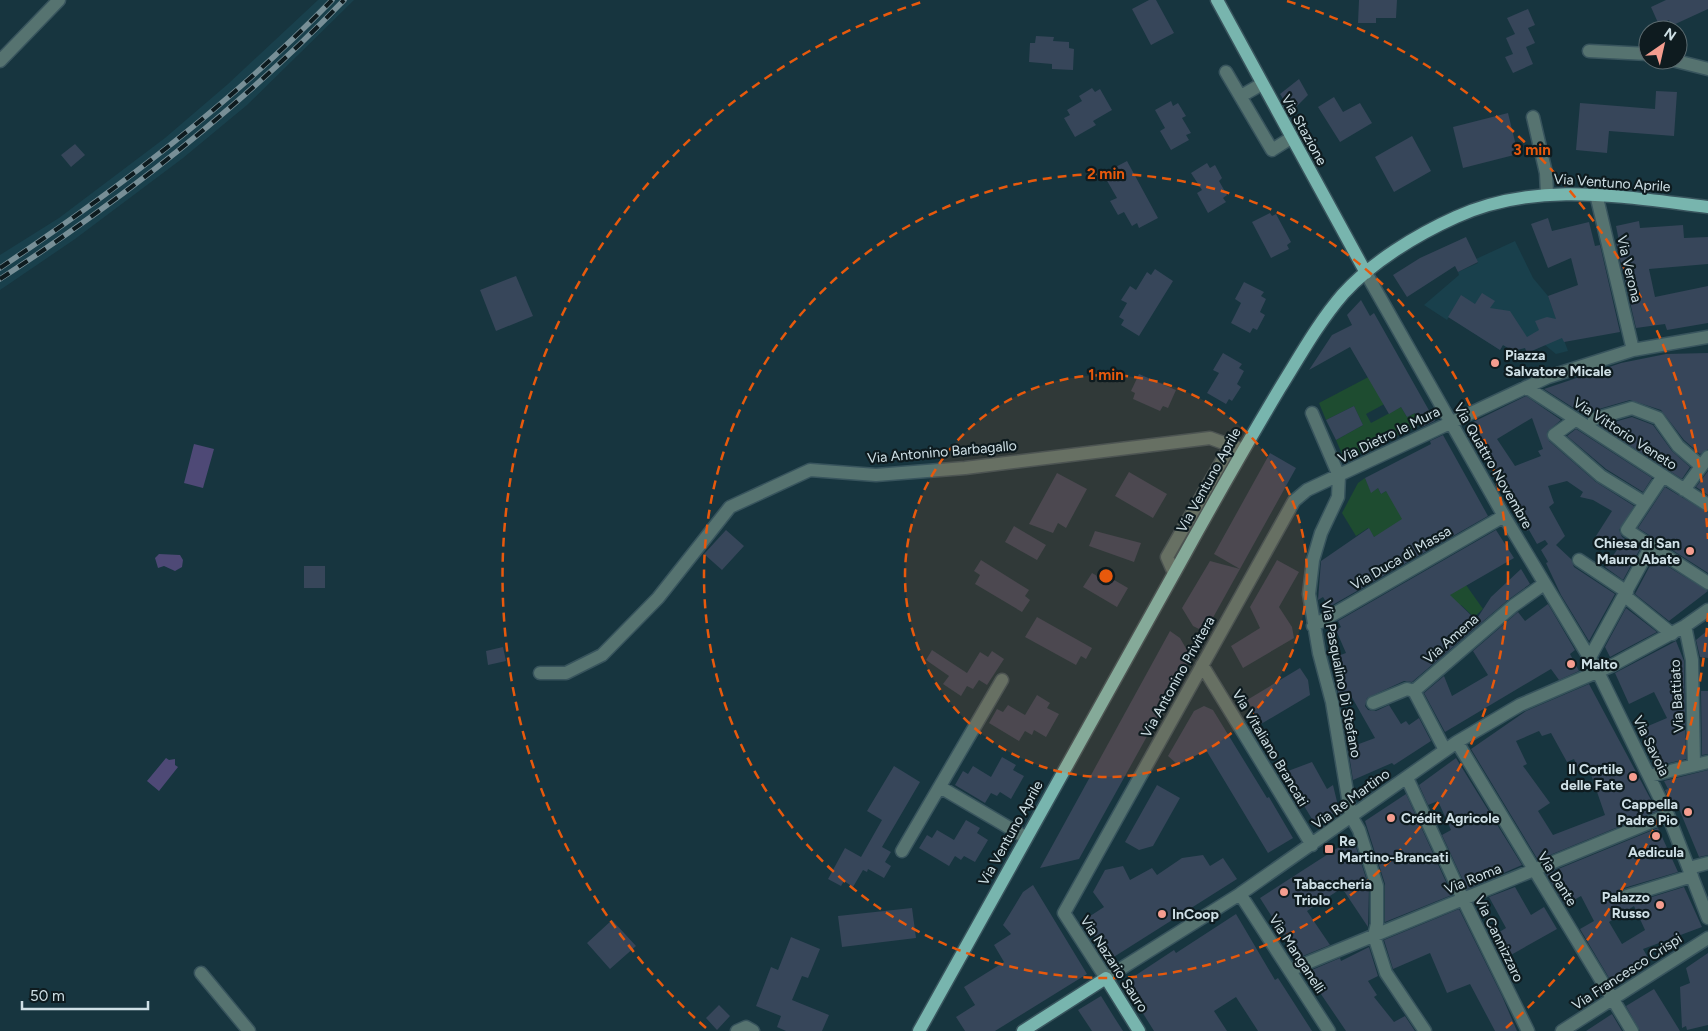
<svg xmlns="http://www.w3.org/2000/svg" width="1708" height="1031" font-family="Figtree,sans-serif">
<rect width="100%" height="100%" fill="#17353f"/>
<path fill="#19404c" d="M 318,0 L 354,0 L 247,105 L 183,158 L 75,239 L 0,290 L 0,255 L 59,218 L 165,138 L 228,84 Z
M 1515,241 L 1533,278 L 1548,296 L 1568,351 L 1556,354 L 1545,345 L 1527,353 L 1525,348 L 1513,351 L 1503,345 L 1500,350 L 1449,317 L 1447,320 L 1424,305 L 1459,275 L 1458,272 L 1478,263 L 1476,259 Z"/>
<path fill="#1e4c30" d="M 1378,372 L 1388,402 L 1366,414 L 1371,423 L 1401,407 L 1407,417 L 1415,413 L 1421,424 L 1345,461 L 1336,440 L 1363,425 L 1354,406 L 1326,420 L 1319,403 Z
M 1365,478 L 1371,492 L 1378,488 L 1381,494 L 1386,491 L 1415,523 L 1374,537 L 1368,528 L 1356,536 L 1342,513 L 1358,483 Z
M 1466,585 L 1483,609 L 1474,617 L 1461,605 L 1445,618 L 1444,592 Z"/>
<path fill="#4e4976" d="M 194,444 L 214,449 L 203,488 L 184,483 Z
M 159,554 L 180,555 L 183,560 L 182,567 L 175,571 L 164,566 L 158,568 L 155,558 Z
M 166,758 L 169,760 L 175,759 L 175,765 L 178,767 L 159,791 L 147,781 Z"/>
<path fill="#37465a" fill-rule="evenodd" d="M 1149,0 L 1156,0 L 1174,33 L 1151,45 L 1132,9 Z
M 1359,0 L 1397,0 L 1396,18 L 1376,18 L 1376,23 L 1358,23 Z
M 1666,0 L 1708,0 L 1708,9 L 1671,26 L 1669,20 L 1659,25 L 1651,7 Z
M 1528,9 L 1535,25 L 1528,28 L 1535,43 L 1526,47 L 1533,64 L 1513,73 L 1505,57 L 1513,54 L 1506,38 L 1515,34 L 1507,18 Z
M 1036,36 L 1054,37 L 1053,41 L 1069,42 L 1069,48 L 1074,49 L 1073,70 L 1052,69 L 1052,64 L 1029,62 L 1030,43 L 1035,43 Z
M 1299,79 L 1308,95 L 1291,112 L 1280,94 Z
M 1092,88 L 1095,92 L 1100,89 L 1112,110 L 1093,121 L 1096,125 L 1075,137 L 1064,118 L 1070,115 L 1067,110 L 1082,101 L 1079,96 Z
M 1656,91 L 1677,92 L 1674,136 L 1609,131 L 1607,153 L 1576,150 L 1580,103 L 1655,109 Z
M 1334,97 L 1343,112 L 1360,103 L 1372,123 L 1340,142 L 1318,107 Z
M 1171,101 L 1173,106 L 1178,103 L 1186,116 L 1182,118 L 1191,133 L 1186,135 L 1189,140 L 1171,150 L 1160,131 L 1165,128 L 1155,110 Z
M 1508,113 L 1518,154 L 1463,168 L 1453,127 Z
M 1412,136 L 1431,171 L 1394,192 L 1375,157 Z
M 75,144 L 85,155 L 71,167 L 61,155 Z
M 1127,161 L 1158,218 L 1139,228 L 1137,223 L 1132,226 L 1124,212 L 1118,215 L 1110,201 L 1117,198 L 1106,179 L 1111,176 L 1108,171 Z
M 1207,163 L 1210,168 L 1215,165 L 1222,178 L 1219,181 L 1227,195 L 1223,198 L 1226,202 L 1208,213 L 1197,193 L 1202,190 L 1191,173 Z
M 1270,213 L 1272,216 L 1276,214 L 1291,242 L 1287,245 L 1289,249 L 1271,258 L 1252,222 Z
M 1548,218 L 1552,231 L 1589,222 L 1595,246 L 1600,245 L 1620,332 L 1564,342 L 1562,338 L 1527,353 L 1525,348 L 1513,351 L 1503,345 L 1500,350 L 1448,317 L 1461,295 L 1475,304 L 1482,293 L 1495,301 L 1490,308 L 1510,311 L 1527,337 L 1539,330 L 1535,321 L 1547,317 L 1556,319 L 1548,296 L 1578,285 L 1571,258 L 1548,268 L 1531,224 Z
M 1639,221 L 1640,228 L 1683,225 L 1684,238 L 1708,237 L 1708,264 L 1649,269 L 1655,297 L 1708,286 L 1708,323 L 1667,330 L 1665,324 L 1636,328 L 1616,242 L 1619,241 L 1616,226 Z
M 1466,237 L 1478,262 L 1458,272 L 1455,266 L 1407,297 L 1393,275 L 1420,258 Z
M 1155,269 L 1173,281 L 1139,336 L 1121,325 L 1124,320 L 1119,317 L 1127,303 L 1121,300 L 1130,286 L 1136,290 L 1147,272 L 1151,275 Z
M 516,276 L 533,316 L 496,331 L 480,290 Z
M 1244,282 L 1264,292 L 1261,296 L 1266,299 L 1260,312 L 1265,315 L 1257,330 L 1253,328 L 1250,333 L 1231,323 L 1241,303 L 1235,299 Z
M 1361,300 L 1370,316 L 1374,313 L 1435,421 L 1422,427 L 1415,413 L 1407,417 L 1401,407 L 1389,414 L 1350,347 L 1309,370 L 1332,335 L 1352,325 L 1347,315 Z
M 1223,353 L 1242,364 L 1239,368 L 1244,371 L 1237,384 L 1241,387 L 1232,401 L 1229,399 L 1226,404 L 1207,393 L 1219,373 L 1213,370 Z
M 1708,353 L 1708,449 L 1700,454 L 1684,440 L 1661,410 L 1630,400 L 1592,411 L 1586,416 L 1544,389 L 1621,363 L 1666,354 Z
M 1139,374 L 1176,390 L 1168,408 L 1163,406 L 1160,411 L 1133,399 L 1135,393 L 1131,391 Z
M 1526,396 L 1561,420 L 1547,432 L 1549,441 L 1596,482 L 1634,506 L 1619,530 L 1622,537 L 1640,549 L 1623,580 L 1605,567 L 1617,550 L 1596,536 L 1612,511 L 1593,500 L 1580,497 L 1583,492 L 1567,481 L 1548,486 L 1554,503 L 1549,507 L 1565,536 L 1556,545 L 1571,559 L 1574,567 L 1615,594 L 1589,641 L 1561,595 L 1546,563 L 1548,562 L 1541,550 L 1548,544 L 1545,540 L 1537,544 L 1529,530 L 1527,531 L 1467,425 ZM 1532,418 L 1543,449 L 1538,451 L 1541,456 L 1515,466 L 1497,439 Z
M 1354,406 L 1363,425 L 1336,440 L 1326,420 Z
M 1632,417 L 1653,425 L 1672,451 L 1690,467 L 1682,479 L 1600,426 Z
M 1576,429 L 1652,478 L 1643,492 L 1606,469 L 1567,436 Z
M 1443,435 L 1488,516 L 1329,607 L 1323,597 L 1318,600 L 1321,561 L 1369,528 L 1374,537 L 1402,519 L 1386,491 L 1381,494 L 1378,488 L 1371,493 L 1365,478 L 1431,444 L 1430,441 Z
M 1270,453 L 1296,468 L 1240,569 L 1214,554 Z
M 1708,471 L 1708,495 L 1696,487 Z
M 1129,472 L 1167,494 L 1153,518 L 1115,496 Z
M 1057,473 L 1087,489 L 1066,528 L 1058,523 L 1053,533 L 1029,524 Z
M 1665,487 L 1708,513 L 1708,573 L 1638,528 Z
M 1014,526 L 1046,545 L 1037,560 L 1005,542 Z
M 726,530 L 744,546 L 722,570 L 704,554 Z
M 1496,530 L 1514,558 L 1450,595 L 1476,620 L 1491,597 L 1521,569 L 1530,584 L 1508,600 L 1412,682 L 1404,681 L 1367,698 L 1365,706 L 1368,710 L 1376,711 L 1389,705 L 1401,724 L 1406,721 L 1409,725 L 1419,718 L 1431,741 L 1394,765 L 1392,763 L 1353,780 L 1348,748 L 1375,738 L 1350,694 L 1339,698 L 1332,658 L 1346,653 L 1336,630 L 1341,627 L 1338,621 Z
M 1095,531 L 1141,543 L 1134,562 L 1089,546 Z
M 1654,558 L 1708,591 L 1669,621 L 1635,594 Z
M 981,560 L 1029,590 L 1025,596 L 1030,600 L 1022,612 L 975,584 L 980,575 L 974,571 Z
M 1277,560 L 1299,572 L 1279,607 L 1292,627 L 1294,638 L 1243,668 L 1231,646 L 1260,628 L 1250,607 Z
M 1210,561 L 1240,569 L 1205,632 L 1193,626 L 1182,608 Z
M 304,566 L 325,566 L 325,588 L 304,588 Z
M 1092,573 L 1106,581 L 1109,577 L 1128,588 L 1117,607 L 1083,587 Z
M 1548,604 L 1575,650 L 1570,654 L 1579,671 L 1559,680 L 1551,669 L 1445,732 L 1424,693 L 1444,676 L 1452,696 L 1488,675 L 1473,651 L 1518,612 L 1525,621 Z
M 1626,608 L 1657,632 L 1610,657 L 1605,647 Z
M 1037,617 L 1092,648 L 1086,659 L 1081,656 L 1076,665 L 1025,637 Z
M 1708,630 L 1708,658 L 1700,657 L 1696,640 Z
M 1170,631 L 1180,638 L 1191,657 L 1079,859 L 1040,868 Z
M 1676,641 L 1684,661 L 1686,759 L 1657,766 L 1641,729 L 1667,718 L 1654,692 L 1629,704 L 1615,673 Z
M 503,647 L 506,661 L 488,665 L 486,651 Z
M 932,650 L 967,673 L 980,652 L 988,657 L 992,651 L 1004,659 L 987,685 L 979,680 L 973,689 L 967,686 L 961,696 L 943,684 L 949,676 L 926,660 Z
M 1300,668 L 1308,680 L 1310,695 L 1261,724 L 1247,700 Z
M 1589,684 L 1657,811 L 1538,860 L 1471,749 L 1526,711 ZM 1539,731 L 1542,736 L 1551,733 L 1567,762 L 1574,759 L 1578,768 L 1587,763 L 1605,815 L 1553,835 L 1538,811 L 1550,803 L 1523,766 L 1527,764 L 1516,741 Z
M 1701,691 L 1708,691 L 1708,754 L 1702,755 Z
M 1037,695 L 1050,703 L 1047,708 L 1059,714 L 1046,737 L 1034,730 L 1032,735 L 1025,731 L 1019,741 L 989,723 L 997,709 L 1003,712 L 1008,705 L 1025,715 Z
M 1204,706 L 1213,710 L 1267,798 L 1269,797 L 1293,838 L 1268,853 L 1206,750 L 1178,765 L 1168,756 L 1194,711 Z
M 1002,757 L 1016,765 L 1013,770 L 1024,776 L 1011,799 L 1000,792 L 997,796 L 991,793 L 985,803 L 955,785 L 963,771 L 968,774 L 973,766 L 991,777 Z
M 1456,758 L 1522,865 L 1467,889 L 1442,835 L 1451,830 L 1438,801 L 1428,805 L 1419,785 Z
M 1312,762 L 1327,789 L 1333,785 L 1339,810 L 1315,824 L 1286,776 L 1290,773 L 1288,771 Z
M 894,766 L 920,782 L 882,847 L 891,852 L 885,862 L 891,866 L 884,878 L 868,869 L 867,872 L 863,870 L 853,887 L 844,881 L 841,886 L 828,879 L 845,848 L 861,857 L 882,820 L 867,811 Z
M 1708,770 L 1708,855 L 1699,857 L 1677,804 L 1672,805 L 1665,790 L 1668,789 L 1664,781 Z
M 1157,785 L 1180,798 L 1153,846 L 1139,850 L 1125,842 Z
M 1406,794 L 1452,895 L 1385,922 L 1385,884 L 1365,821 Z
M 966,820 L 980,828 L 977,833 L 988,840 L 975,862 L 964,856 L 961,860 L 955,856 L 949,866 L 919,848 L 927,835 L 932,838 L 937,830 L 954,840 Z
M 1658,828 L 1678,872 L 1624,888 L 1619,894 L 1619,899 L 1625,904 L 1629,904 L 1684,887 L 1702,927 L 1643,949 L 1650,961 L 1612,983 L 1580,929 L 1594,921 L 1581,896 L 1565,905 L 1546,874 ZM 1634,906 L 1645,930 L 1622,944 L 1609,922 Z
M 1353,838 L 1369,887 L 1368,927 L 1342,888 L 1307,911 L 1330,945 L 1298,958 L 1260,898 Z
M 1203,855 L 1210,866 L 1223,858 L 1237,879 L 1109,960 L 1084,920 L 1104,907 L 1093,892 L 1105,870 L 1123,866 L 1130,880 L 1152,868 L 1157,875 L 1182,858 Z
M 1033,885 L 1087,974 L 995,1031 L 965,1031 L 956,1017 L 975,1005 L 964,987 L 1004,962 L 994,945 L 1011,934 L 1003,925 L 1023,892 Z
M 1515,887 L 1531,915 L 1544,907 L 1557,929 L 1502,960 L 1491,937 L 1506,928 L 1489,897 Z
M 912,908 L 916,938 L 842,947 L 838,916 Z
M 1459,909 L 1502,996 L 1517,1031 L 1495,1031 L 1470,984 L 1447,993 L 1430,953 L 1393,969 L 1384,940 Z
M 1236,914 L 1275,980 L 1278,978 L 1312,1031 L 1258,1031 L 1236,997 L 1214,1011 L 1227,1031 L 1154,1031 L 1124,983 L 1174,950 L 1176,953 Z
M 612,920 L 636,946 L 610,969 L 587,943 Z
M 791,937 L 820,949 L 808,978 L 802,976 L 792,1000 L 829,1015 L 822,1031 L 786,1031 L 777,1027 L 781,1016 L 756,1006 L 771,967 L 778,970 Z
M 1369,947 L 1378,976 L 1368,981 L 1377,995 L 1374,997 L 1394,1022 L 1405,1016 L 1415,1031 L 1346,1031 L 1308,975 L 1307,972 L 1340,958 L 1341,961 Z
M 1708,953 L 1708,1025 L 1687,1030 L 1686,1026 L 1682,1028 L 1680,987 L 1690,983 L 1686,968 Z
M 1654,989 L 1680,1031 L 1640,1031 L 1626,1006 Z
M 1101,996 L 1114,1017 L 1123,1031 L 1092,1031 L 1078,1010 Z
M 719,1005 L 730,1016 L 717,1030 L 706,1018 Z
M 1612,1014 L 1622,1031 L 1586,1031 Z"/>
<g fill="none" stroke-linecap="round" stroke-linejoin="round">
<defs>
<path id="minor" d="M 1589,51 L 1648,54
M 1672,60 L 1708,69
M 0,61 L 59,0
M 1226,72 L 1272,150 L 1291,138
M 1241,96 L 1262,84
M 1533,117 L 1546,173 L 1547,193
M 1596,194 L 1633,350
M 1366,273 L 1504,516 L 1598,672 L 1668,815 L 1708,918
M 1708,337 L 1633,350 L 1548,377 L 1307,490 L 1294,501 L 1064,913 L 1106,978 L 1240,894 L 1457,742 L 1520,705 L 1613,665 L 1685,626 L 1708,610
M 1526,387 L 1708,505
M 1312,413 L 1339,476 L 1338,497 L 1321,533 L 1313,560 L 1309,594 L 1319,653 L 1332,702 L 1351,816 L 1359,830 L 1377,886 L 1377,924 L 1374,936 L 1386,973 L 1425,1031
M 1594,419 L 1632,408 L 1658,418 L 1678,446 L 1701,466
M 1575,420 L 1554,435 L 1601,476 L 1645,503
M 1684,490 L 1708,457
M 1651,546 L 1708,583
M 1579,560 L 1627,592
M 1174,573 L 1167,557 L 1231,445
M 1625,596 L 1672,634
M 1313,626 L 1504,516
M 1685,626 L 1692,660 L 1694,764
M 1589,659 L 1651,546 L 1627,530 L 1663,476
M 1202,665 L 1312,845
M 540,673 L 566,673 L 602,655 L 658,598 L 730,507 L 810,470 L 876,475 L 965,468 L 1210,438 L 1243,450
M 1414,691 L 1445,750
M 1373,703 L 1407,689 L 1414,691 L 1513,606 L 1544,584
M 1457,742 L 1632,1031
M 1649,776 L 1708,762
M 1407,778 L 1463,899 L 1528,1031
M 940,787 L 1025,837
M 902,851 L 1002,680
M 1689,868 L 1708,863
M 1240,894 L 1329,1031
M 1627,896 L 1692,876
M 1290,970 L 1668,815
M 201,973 L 249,1031
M 737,1031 L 746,1027 L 753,1031
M 1562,1031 L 1708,938"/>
<path id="major" d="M 1217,0 L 1366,273
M 919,1031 C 1005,874 1093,718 1181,561 C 1213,503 1246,445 1280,388 C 1300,356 1318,323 1343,294 C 1372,262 1416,235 1456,217 C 1537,180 1623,197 1708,207
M 1023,1031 L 1106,978 L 1139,1031"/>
</defs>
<use href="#minor" stroke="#38545d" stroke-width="15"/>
<use href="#major" stroke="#38545d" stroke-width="15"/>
<use href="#minor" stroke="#567370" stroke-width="12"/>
<use href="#major" stroke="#78b5ae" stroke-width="12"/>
<defs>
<path id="rail" d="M 0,268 C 118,189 233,102 332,0
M 0,279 C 123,199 242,106 344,0"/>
</defs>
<use href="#rail" stroke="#788f97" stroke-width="5.5"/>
<use href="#rail" stroke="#0e1b1f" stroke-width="4" stroke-dasharray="11" stroke-linecap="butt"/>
</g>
<circle cx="1106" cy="576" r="201" fill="#e8590c" fill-opacity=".12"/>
<g fill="none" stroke="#e8590c" stroke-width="2.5" stroke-dasharray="9 6">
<circle cx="1106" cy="576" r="201"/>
<circle cx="1106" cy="576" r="402"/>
<path d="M1708 613A603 603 0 0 1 1506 1028M706 1028A603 603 0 0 1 925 1M1287 1A603 603 0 0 1 1708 539"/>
</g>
<g fill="#f59d8f" stroke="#0e1b1f" stroke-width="2">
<circle cx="1495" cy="363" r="5"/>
<circle cx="1690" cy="551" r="5"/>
<circle cx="1571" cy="664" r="5"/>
<circle cx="1633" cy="777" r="5"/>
<circle cx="1688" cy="812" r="5"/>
<circle cx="1391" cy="818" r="5"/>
<circle cx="1656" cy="836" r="5"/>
<rect x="1324" y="844" width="10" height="10" rx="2.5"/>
<circle cx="1284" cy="892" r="5"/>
<circle cx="1660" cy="905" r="5"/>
<circle cx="1162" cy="914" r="5"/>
</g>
<g text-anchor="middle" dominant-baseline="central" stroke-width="4.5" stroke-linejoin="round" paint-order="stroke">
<g font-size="14" fill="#cfe0e6" stroke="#0e1b1f">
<text transform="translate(1304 130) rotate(61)">Via Stazione</text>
<text transform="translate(1612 183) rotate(4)">Via Ventuno Aprile</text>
<text transform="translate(1629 269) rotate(77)">Via Verona</text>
<text transform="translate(1625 434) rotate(33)">Via Vittorio Veneto</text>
<text transform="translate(1389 435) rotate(-26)">Via Dietro le Mura</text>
<text transform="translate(942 452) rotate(-5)">Via Antonino Barbagallo</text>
<text transform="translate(1493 466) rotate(60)">Via Quattro Novembre</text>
<text transform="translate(1209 480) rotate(-61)">Via Ventuno Aprile</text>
<text transform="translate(1401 558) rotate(-30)">Via Duca di Massa</text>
<text transform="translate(1451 639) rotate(-41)">Via Amena</text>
<text transform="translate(1178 677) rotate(-61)">Via Antonino Privitera</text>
<text transform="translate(1341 679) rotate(79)">Via Pasqualino Di Stefano</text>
<text transform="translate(1677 696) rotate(-93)">Via Battiato</text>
<text transform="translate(1651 746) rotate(64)">Via Savoia</text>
<text transform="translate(1270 748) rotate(59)">Via Vitaliano Brancati</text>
<text transform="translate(1351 799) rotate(-36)">Via Re Martino</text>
<text transform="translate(1011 833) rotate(-61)">Via Ventuno Aprile</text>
<text transform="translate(1473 879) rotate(-22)">Via Roma</text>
<text transform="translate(1557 879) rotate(58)">Via Dante</text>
<text transform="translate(1499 939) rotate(64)">Via Cannizzaro</text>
<text transform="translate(1297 954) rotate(57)">Via Manganelli</text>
<text transform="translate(1114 964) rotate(57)">Via Nazario Sauro</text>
<text transform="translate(1627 972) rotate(-33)">Via Francesco Crispi</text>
</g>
<g font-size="14" font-weight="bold" fill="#cfe0e6" stroke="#0e1b1f" text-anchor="start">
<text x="1505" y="355">Piazza<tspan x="1505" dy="16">Salvatore Micale</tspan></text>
<text x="1680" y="543" text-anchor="end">Chiesa di San<tspan x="1680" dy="16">Mauro Abate</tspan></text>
<text x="1581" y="664">Malto</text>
<text x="1623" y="769" text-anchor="end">Il Cortile<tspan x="1623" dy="16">delle Fate</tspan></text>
<text x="1678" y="804" text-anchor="end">Cappella<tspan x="1678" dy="16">Padre Pio</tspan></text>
<text x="1401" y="818">Crédit Agricole</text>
<text x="1339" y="841">Re<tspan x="1339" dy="16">Martino-Brancati</tspan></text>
<text x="1656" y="852" text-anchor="middle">Aedicula</text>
<text x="1294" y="884">Tabaccheria<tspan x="1294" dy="16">Triolo</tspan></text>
<text x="1650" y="897" text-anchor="end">Palazzo<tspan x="1650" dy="16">Russo</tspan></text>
<text x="1172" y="914">InCoop</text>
</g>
</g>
<circle cx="1106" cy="576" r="8" fill="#e8590c" stroke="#0e1b1f" stroke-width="2.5"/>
<g font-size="15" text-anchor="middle" font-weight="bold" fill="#e8590c" stroke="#0e1b1f" stroke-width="4.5" stroke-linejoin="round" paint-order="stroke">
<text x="1532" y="155">3 min</text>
<text x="1106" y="179">2 min</text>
<text x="1106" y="380">1 min</text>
</g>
<g transform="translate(1663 45) rotate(34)"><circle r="24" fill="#0e1b1f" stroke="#5b6a6f"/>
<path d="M0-4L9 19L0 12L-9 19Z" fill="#f59d8f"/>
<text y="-8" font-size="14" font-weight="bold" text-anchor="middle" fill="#cfe0e6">N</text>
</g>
<path d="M22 1001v8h126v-8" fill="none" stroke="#cfe0e6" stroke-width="2.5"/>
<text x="30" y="1001" font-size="15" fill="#cfe0e6" stroke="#0e1b1f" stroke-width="4" paint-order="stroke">50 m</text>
</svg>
